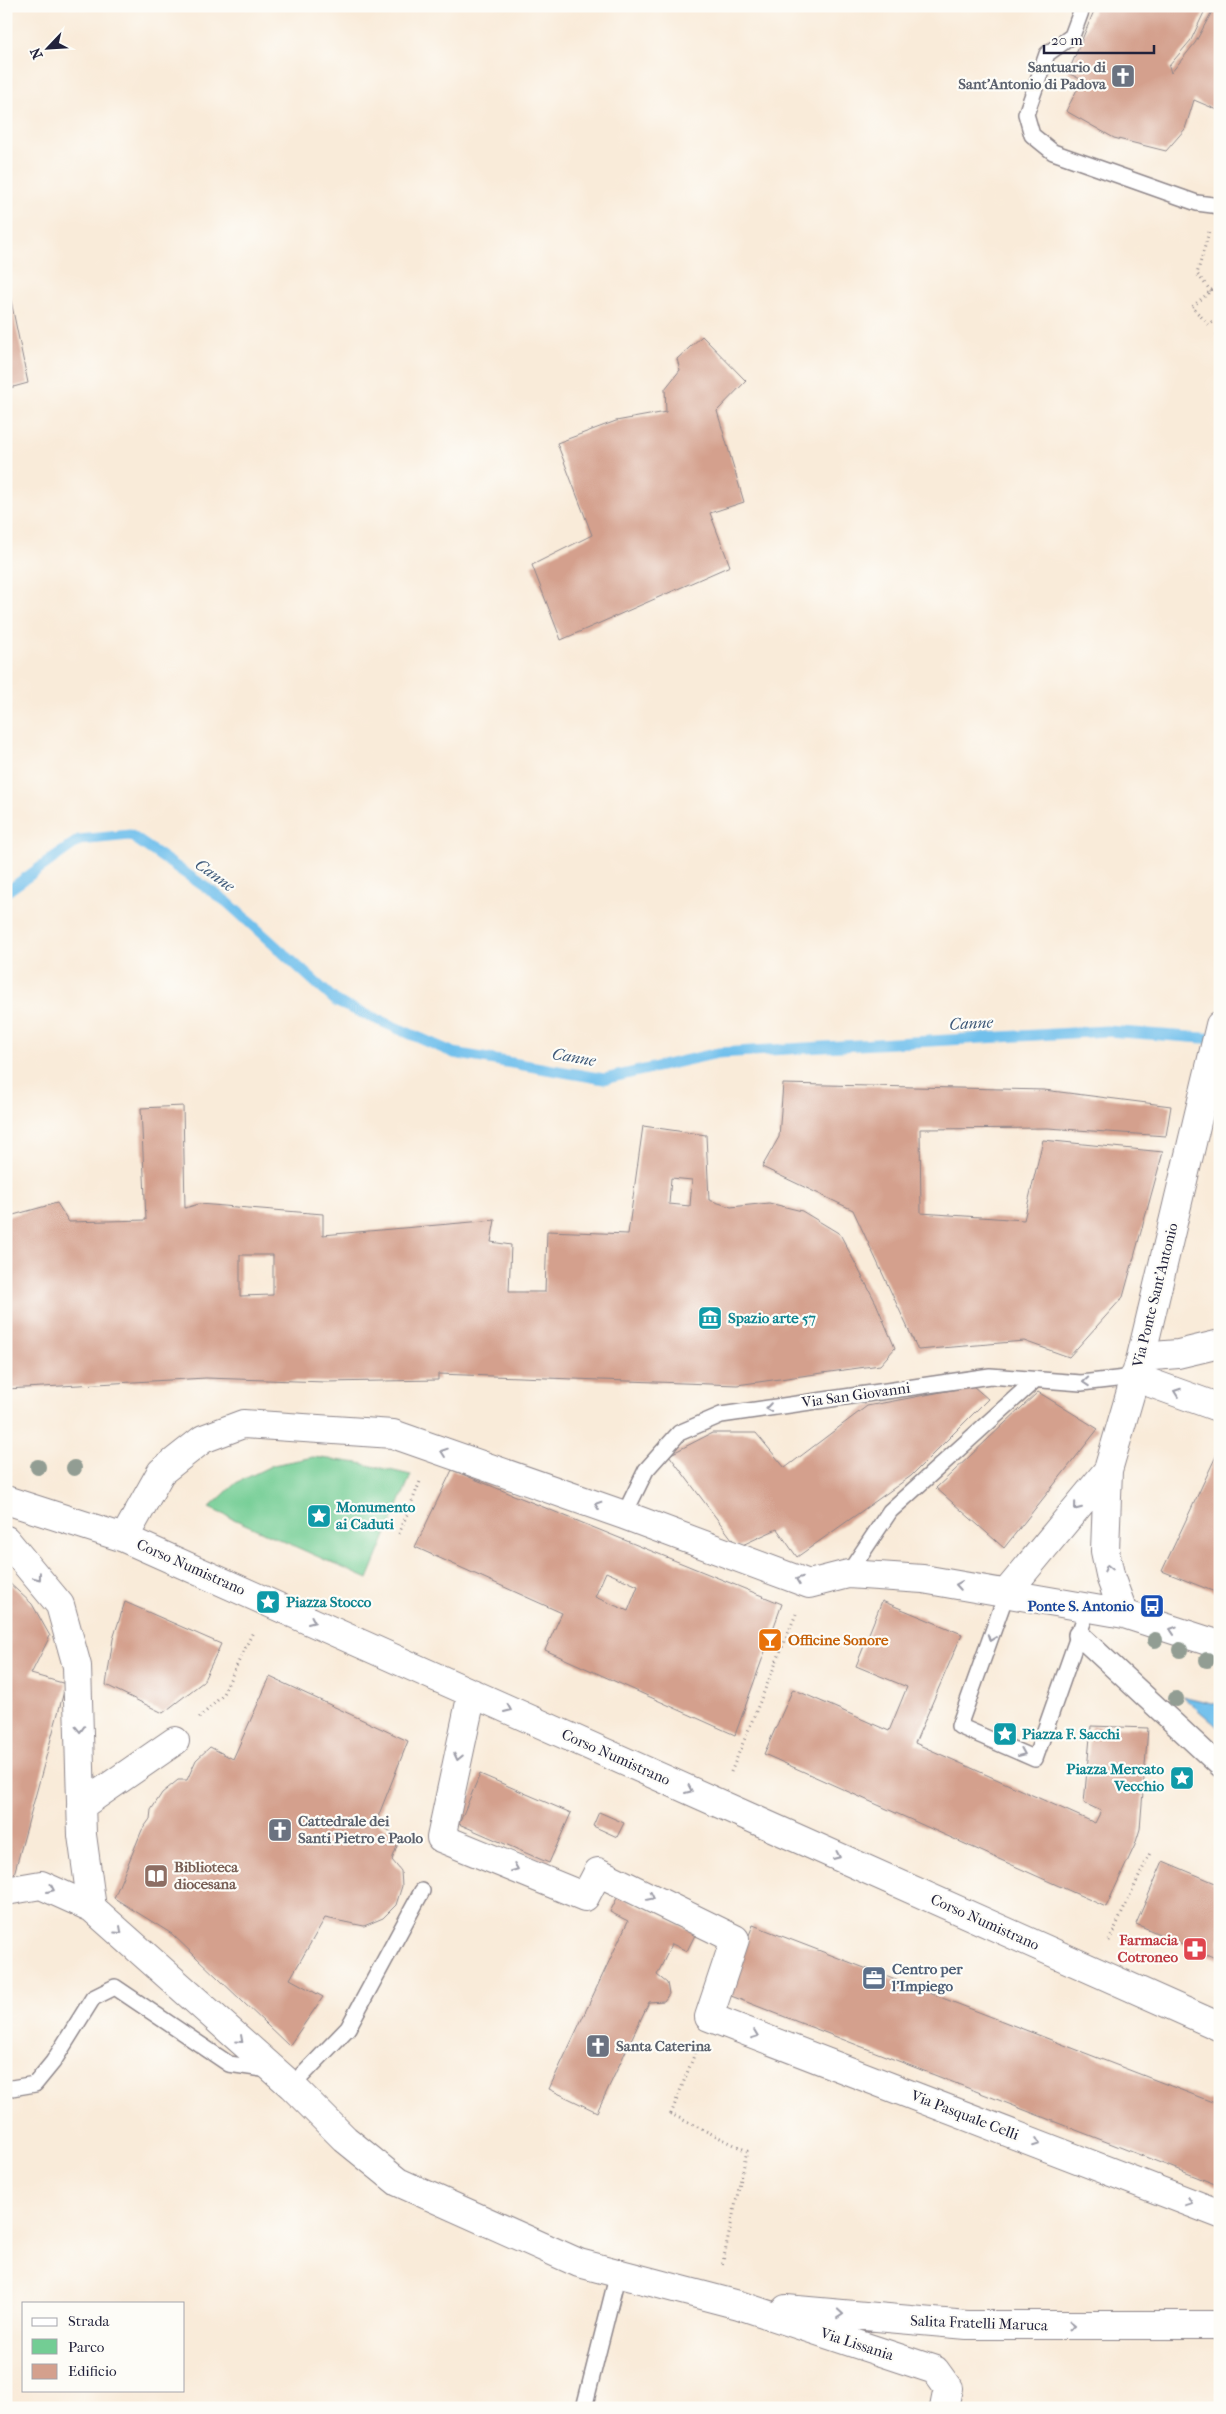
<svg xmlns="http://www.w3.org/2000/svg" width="1226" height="2414" font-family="'IM FELL French Canon',serif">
<rect width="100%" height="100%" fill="#fdfcf7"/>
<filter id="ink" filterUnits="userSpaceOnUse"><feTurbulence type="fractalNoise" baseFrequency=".02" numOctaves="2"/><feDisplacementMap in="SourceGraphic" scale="10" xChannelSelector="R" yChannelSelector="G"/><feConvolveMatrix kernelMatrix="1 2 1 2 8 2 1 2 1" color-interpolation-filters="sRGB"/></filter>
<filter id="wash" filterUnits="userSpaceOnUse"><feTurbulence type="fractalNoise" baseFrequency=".0096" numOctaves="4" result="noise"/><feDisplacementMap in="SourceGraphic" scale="20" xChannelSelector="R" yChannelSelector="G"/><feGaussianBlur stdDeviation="1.12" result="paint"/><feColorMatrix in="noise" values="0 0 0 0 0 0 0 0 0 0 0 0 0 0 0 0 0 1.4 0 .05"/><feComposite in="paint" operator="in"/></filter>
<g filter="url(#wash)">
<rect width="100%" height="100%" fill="#f9ebd9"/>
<path fill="#73cd94" stroke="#4a7868" d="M 313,1457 L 359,1463 L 411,1475 L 368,1579 L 209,1508 L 236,1483 L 273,1465 Z"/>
<path fill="#71c0ec" stroke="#4a7194" d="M 1182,1696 L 1220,1705 L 1220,1729 Z"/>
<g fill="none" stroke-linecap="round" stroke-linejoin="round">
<path stroke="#71c0ec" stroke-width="11" d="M 6,892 L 79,840 L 130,835 L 227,902 L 337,1002 L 454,1053 L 604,1079 L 718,1053 L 1107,1031 L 1217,1039"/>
</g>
<g id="blocks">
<path fill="#d4a08d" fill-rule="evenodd" d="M 1096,6 L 1207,6 L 1191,40 L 1169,66 L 1171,73 L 1195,43 L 1215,6 L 1220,16 L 1220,111 L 1194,100 L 1185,129 L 1166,151 L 1114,138 L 1066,111 L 1082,80 L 1068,73 Z
M 10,296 L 28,383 L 6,389 L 6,297 Z
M 702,336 L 746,381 L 717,411 L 744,502 L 710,513 L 730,566 L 561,640 L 532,565 L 592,535 L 557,443 L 616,421 L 666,412 L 665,389 L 680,370 L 677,359 Z
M 783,1084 L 1044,1090 L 1171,1106 L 1166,1136 L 1048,1128 L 920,1129 L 921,1213 L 1024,1220 L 1043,1140 L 1163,1152 L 1123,1297 L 1069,1357 L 1024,1341 L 918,1350 L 853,1210 L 762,1167 L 779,1137 Z
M 183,1106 L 185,1208 L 199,1204 L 323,1214 L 323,1235 L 495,1220 L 491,1242 L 511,1245 L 509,1292 L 545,1292 L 547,1231 L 628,1234 L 643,1126 L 706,1135 L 709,1200 L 731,1207 L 769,1203 L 802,1211 L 840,1234 L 876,1303 L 895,1348 L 880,1365 L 737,1385 L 438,1374 L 438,1380 L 326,1382 L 206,1378 L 6,1389 L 6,1217 L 57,1203 L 69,1222 L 146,1220 L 141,1108 ZM 671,1178 L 692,1180 L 690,1206 L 669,1204 ZM 240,1255 L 273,1255 L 273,1295 L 240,1296 Z
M 973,1386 L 988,1399 L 911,1476 L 797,1557 L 777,1529 L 738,1547 L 669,1455 L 712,1433 L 756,1433 L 785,1468 L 867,1406 Z
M 1038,1392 L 1098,1429 L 1004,1548 L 936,1488 Z
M 1217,1454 L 1220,1455 L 1220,1594 L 1162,1571 Z
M 452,1470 L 782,1604 L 735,1735 L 545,1650 L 562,1613 L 415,1547 ZM 606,1572 L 638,1586 L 628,1611 L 595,1597 Z
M 6,1580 L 32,1604 L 50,1636 L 31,1674 L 66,1684 L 13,1878 L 6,1875 Z
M 882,1601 L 962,1634 L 915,1743 L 1095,1823 L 1101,1811 L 1084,1803 L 1091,1726 L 1148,1728 L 1140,1829 L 1135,1845 L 1106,1907 L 764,1754 L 793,1689 L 889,1731 L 907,1687 L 856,1666 Z
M 125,1602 L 221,1644 L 203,1682 L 163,1713 L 106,1685 L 113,1639 Z
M 270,1677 L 408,1741 L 376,1822 L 400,1838 L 392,1860 L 401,1871 L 402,1886 L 396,1905 L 383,1918 L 364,1926 L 325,1918 L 290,1979 L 323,1997 L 289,2046 L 172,1934 L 114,1898 L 142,1830 L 150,1819 L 151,1810 L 162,1793 L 178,1780 L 187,1780 L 196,1760 L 210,1747 L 233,1759 Z
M 480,1774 L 571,1813 L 549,1863 L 459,1824 Z
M 599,1812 L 624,1823 L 617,1837 L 593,1826 Z
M 1163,1861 L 1220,1885 L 1220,1960 L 1136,1924 Z
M 618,1896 L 696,1933 L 687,1951 L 672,1944 L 657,1975 L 667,1983 L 669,1994 L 664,2001 L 649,2002 L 597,2112 L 549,2089 L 628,1921 L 610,1912 Z
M 753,1925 L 1220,2105 L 1220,2186 L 726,1994 Z"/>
</g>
</g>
<g filter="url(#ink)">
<use href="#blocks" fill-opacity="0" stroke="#8e868a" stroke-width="1"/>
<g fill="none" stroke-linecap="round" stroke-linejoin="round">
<defs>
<path id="service" d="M 1083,6 L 1072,36 L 1047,54 L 1026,114 L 1032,135 L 1053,152 L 1197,203 L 1220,206
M 624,1515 L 646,1470 L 679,1433 L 721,1415 L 990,1376 L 1081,1383 L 1134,1377
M 848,1574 L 890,1511 L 1034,1381
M 1007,1592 L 959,1726 L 1035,1759 L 1088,1608
M 292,2086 L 348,2028 L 422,1891
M 6,2089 L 35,2084 L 53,2062 L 93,1998 L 115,1987 L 229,2064 L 269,2070
M 584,2408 L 618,2273"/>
<path id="pedestrian" d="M 1079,1635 L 1220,1766"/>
<path id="minor" d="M 1141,1357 L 1178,1354 L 1220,1344
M 1134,1377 L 1220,1408
M 6,1500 L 124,1538 L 1220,2027
M 124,1538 L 161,1472 L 203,1439 L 243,1424 L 393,1434 L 624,1515 L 809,1584 L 848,1574 L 923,1579 L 1124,1614 L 1220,1645
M 6,1540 L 60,1605 L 77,1666 L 82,1835 L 92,1908 L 292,2086 L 345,2139 L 398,2182 L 579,2263 L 739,2305 L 935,2370 L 948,2388 L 944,2408
M 1007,1592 L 1108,1470
M 1124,1614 L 1111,1579 L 1105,1551 L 1108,1470 L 1141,1357 L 1220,1025
M 472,1693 L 441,1838 L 585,1897 L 598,1872 L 735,1939 L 709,2017 L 1220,2214
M 81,1806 L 175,1741
M 6,1891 L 41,1885 L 92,1908
M 786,2309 L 967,2325 L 1220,2325"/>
</defs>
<use href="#service" stroke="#8e868a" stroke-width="18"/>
<use href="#pedestrian" stroke="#8e868a" stroke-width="24"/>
<use href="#minor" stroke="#8e868a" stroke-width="30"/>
<path stroke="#8e868a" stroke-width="3" stroke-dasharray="1 4" stroke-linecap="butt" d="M 1209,232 L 1197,274 L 1211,291
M 1220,283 L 1192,307 L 1209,325 L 1220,317
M 1220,331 L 1216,334 L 1220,337
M 399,1534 L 421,1479
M 199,1718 L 222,1696 L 253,1632
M 731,1772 L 796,1614
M 1109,1941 L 1150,1853
M 697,2048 L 671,2114 L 747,2151 L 722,2266"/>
<use href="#service" stroke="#fff" stroke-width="15"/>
<use href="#pedestrian" stroke="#fff" stroke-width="21"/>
<use href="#minor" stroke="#fff" stroke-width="28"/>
</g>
<g fill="#929d93">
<circle cx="38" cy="1467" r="8"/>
<circle cx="74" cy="1468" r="8"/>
<circle cx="1155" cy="1640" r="8"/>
<circle cx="1180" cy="1650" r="8"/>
<circle cx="1207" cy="1660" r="8"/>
<circle cx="1176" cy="1699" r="8"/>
</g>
<defs><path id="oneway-chevron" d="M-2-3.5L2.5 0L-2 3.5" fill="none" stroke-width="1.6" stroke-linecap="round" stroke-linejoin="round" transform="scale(1.25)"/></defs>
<g stroke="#9c9ca7">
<use href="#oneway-chevron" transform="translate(1086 1382) rotate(176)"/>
<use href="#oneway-chevron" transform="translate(1177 1392) rotate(-160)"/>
<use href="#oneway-chevron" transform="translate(769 1408) rotate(172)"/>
<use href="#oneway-chevron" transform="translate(444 1452) rotate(-161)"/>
<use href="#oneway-chevron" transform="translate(598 1505) rotate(-161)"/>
<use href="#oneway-chevron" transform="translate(1077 1507) rotate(129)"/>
<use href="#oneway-chevron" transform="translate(1108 1568) rotate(-103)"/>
<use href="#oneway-chevron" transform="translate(38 1577) rotate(52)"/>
<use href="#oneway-chevron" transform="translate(799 1580) rotate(-159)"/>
<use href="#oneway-chevron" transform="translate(959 1585) rotate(-171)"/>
<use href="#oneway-chevron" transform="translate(312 1621) rotate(24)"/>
<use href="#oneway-chevron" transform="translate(1173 1630) rotate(-162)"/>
<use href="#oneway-chevron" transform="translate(991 1638) rotate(110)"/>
<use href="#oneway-chevron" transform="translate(508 1709) rotate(24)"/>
<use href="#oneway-chevron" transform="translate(80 1729) rotate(88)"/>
<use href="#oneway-chevron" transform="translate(1022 1753) rotate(23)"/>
<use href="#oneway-chevron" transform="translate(458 1757) rotate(102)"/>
<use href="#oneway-chevron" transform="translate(689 1790) rotate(24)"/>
<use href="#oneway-chevron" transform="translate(837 1856) rotate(24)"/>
<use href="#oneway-chevron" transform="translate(515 1868) rotate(22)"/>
<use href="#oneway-chevron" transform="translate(51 1889) rotate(24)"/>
<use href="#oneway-chevron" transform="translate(651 1897) rotate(26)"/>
<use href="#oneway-chevron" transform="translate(119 1931) rotate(42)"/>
<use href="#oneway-chevron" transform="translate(755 2035) rotate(21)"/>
<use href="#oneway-chevron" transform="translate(240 2040) rotate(42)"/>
<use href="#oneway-chevron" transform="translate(1037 2143) rotate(21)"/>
<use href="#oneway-chevron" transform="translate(1189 2202) rotate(21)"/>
<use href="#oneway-chevron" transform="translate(840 2314) rotate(5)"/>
<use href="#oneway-chevron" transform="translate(1072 2326)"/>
</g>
</g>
<defs>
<symbol id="church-square" viewBox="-11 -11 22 22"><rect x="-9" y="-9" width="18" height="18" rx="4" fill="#6b7280" stroke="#fdfcf7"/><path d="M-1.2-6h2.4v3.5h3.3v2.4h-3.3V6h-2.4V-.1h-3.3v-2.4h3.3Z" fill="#fff"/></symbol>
<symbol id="museum-square" viewBox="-11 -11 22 22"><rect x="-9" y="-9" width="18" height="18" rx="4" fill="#0f9aa8" stroke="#fdfcf7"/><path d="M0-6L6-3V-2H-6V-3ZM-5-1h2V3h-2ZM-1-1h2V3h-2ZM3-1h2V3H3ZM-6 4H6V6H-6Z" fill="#fff"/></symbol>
<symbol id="sight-square" viewBox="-11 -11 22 22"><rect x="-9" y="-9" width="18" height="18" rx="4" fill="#0f9aa8" stroke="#fdfcf7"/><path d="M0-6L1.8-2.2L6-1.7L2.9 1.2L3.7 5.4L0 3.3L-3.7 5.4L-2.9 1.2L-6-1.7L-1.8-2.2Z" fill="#fff"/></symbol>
<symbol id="bus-square" viewBox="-11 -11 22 22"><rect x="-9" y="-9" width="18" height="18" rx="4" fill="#1a4fb4" stroke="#fdfcf7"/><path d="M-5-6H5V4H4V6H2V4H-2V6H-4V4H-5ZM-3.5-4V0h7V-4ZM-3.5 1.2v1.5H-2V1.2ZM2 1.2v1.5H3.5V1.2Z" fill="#fff"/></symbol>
<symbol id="bar-square" viewBox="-11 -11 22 22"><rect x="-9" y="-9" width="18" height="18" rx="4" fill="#e8710a" stroke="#fdfcf7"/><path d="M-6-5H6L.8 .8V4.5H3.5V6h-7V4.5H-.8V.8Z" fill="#fff"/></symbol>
<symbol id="library-square" viewBox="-11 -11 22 22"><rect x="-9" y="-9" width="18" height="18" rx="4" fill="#8d6e63" stroke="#fdfcf7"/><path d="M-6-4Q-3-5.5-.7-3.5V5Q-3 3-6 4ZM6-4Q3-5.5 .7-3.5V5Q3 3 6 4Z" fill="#fff"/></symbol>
<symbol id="pharmacy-square" viewBox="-11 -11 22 22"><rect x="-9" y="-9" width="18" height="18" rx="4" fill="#e0444e" stroke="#fdfcf7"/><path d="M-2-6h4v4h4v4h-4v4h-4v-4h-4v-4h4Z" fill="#fff"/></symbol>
<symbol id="office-square" viewBox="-11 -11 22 22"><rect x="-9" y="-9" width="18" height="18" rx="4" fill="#5c6f8a" stroke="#fdfcf7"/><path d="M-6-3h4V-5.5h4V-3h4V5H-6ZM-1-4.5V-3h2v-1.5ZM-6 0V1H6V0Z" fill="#fff"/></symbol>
</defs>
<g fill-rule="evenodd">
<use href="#church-square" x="1109" y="62" width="28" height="28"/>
<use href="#museum-square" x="696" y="1304" width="28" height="28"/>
<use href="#sight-square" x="305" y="1502" width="28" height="28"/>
<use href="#sight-square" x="254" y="1588" width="28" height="28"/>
<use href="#bus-square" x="1138" y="1592" width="28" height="28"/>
<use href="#bar-square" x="756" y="1626" width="28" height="28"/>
<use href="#sight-square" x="991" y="1720" width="28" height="28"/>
<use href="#sight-square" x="1168" y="1764" width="28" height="28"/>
<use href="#church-square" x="266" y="1816" width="28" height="28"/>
<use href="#library-square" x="142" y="1862" width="28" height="28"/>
<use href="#pharmacy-square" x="1181" y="1935" width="28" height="28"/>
<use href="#office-square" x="860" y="1964" width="28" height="28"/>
<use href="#church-square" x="584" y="2032" width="28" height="28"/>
</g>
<g text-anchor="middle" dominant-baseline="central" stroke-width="4.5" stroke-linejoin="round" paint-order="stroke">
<g font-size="15" font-weight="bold" fill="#5b616d" stroke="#fdfcf7" text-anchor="start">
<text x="1106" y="67" text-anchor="end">Santuario di<tspan x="1106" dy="17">Sant'Antonio di Padova</tspan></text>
<text x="298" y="1821">Cattedrale dei<tspan x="298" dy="17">Santi Pietro e Paolo</tspan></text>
<text x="616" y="2046">Santa Caterina</text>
</g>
<g font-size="15" fill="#22223b" stroke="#fdfcf7">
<text transform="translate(1155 1295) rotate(-76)">Via Ponte Sant'Antonio</text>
<text transform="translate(856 1395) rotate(-8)">Via San Giovanni</text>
<text transform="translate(191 1567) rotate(24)">Corso Numistrano</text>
<text transform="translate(616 1757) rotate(24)">Corso Numistrano</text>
<text transform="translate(985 1922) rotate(24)">Corso Numistrano</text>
<text transform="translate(965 2115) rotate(21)">Via Pasquale Celli</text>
<text transform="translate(979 2323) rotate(2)">Salita Fratelli Maruca</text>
<text transform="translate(857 2344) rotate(18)">Via Lissania</text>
</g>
<g font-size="15" font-weight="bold" fill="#0d838f" stroke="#fdfcf7" text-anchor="start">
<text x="728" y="1318">Spazio arte 57</text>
<text x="336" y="1507">Monumento<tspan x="336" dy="17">ai Caduti</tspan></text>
<text x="286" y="1602">Piazza Stocco</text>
<text x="1022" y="1734">Piazza F. Sacchi</text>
<text x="1164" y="1769" text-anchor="end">Piazza Mercato<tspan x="1164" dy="17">Vecchio</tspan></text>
</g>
<g font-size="15" font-weight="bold" fill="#164399" stroke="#fdfcf7" text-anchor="end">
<text x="1134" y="1606">Ponte S. Antonio</text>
</g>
<g font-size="15" font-weight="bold" fill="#c56008" stroke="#fdfcf7" text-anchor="start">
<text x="788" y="1640">Officine Sonore</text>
</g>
<g font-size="15" font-weight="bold" fill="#785e54" stroke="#fdfcf7" text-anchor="start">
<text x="174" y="1867">Biblioteca<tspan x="174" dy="17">diocesana</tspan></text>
</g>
<g font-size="15" font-weight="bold" fill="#be3a42" stroke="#fdfcf7" text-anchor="end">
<text x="1178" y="1940">Farmacia<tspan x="1178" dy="17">Cotroneo</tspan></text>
</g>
<g font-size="15" font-weight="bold" fill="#4e5e75" stroke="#fdfcf7" text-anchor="start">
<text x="892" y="1969">Centro per<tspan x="892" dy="17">l'Impiego</tspan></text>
</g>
<g font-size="16" font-style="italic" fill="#3e5979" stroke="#fdfcf7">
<text transform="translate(215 875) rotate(36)">Canne</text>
<text transform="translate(971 1023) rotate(-3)">Canne</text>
<text transform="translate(574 1057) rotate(10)">Canne</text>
</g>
</g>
<rect width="1226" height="2414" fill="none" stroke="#fdfcf7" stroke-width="25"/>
<rect x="22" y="2302" width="162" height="90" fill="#fdfcf7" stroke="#a5a5ac"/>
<rect x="32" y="2318" width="25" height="8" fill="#ffffff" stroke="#a5a5ac"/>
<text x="68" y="2326" font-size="15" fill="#22223b">Strada</text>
<rect x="32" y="2339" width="25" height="15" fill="#73cd94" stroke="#a5a5ac"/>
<text x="68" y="2352" font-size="15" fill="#22223b">Parco</text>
<rect x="32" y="2364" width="25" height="15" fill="#d4a08d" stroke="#a5a5ac"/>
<text x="68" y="2376" font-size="15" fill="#22223b">Edificio</text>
<g transform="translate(48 48) rotate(245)" stroke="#fdfcf7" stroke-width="4" paint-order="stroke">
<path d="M0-4L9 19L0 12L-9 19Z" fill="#22223b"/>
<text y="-8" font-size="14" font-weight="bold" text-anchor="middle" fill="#22223b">N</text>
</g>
<path d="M1044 45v8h110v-8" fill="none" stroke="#22223b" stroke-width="2.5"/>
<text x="1051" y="45" font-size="15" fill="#22223b" stroke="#fdfcf7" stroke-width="4" paint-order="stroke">20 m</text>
</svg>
